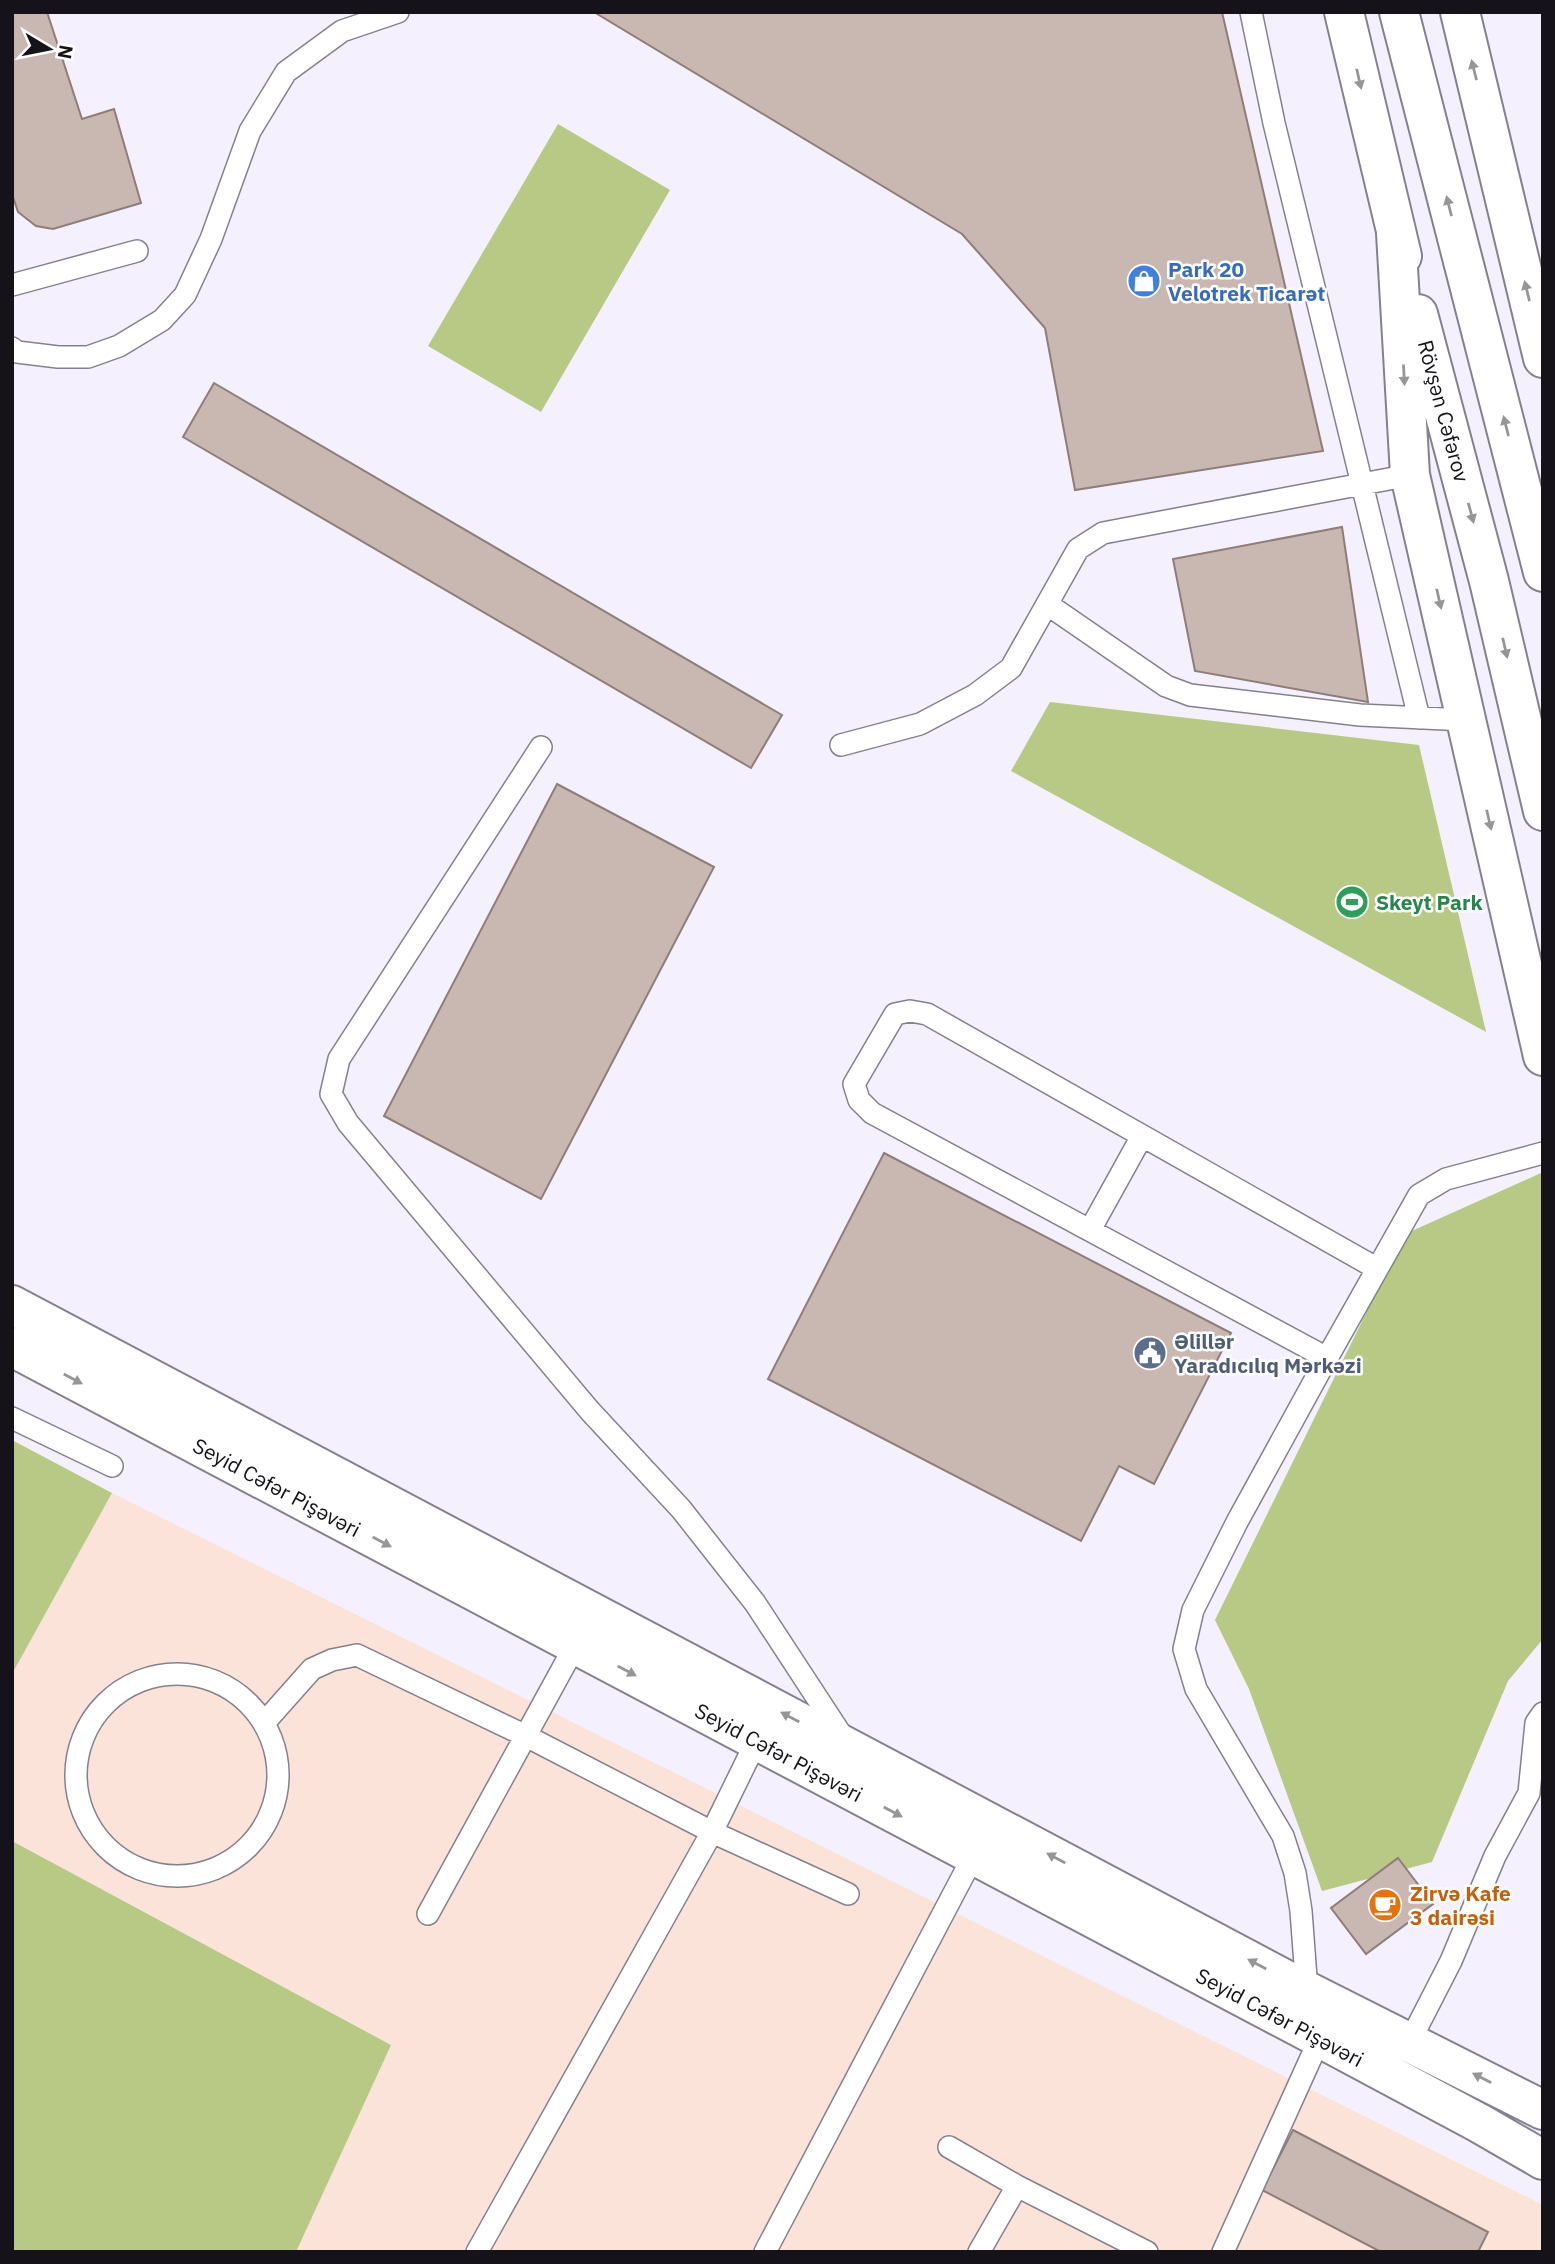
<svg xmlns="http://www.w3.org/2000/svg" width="1555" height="2264" font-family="'IBM Plex Sans',sans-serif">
<rect width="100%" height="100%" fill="#f5f0fd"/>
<path fill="#fce3da" d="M 112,1493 L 1543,2205 L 1543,2252 L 296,2252 L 391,2045 L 12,1841 L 12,1674 Z"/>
<path fill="#b7c985" d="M 558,124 L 670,190 L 541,412 L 428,346 Z
M 1050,702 L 1419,745 L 1486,1032 L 1011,771 Z
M 1541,1173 L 1543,1184 L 1543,1639 L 1508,1681 L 1432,1862 L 1322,1891 L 1249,1689 L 1215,1620 L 1405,1234 Z
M 12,1440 L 112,1493 L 12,1674 Z
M 12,1841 L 391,2045 L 296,2252 L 12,2252 Z"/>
<path fill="#c9b7b2" stroke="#8e7d79" stroke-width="2" d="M 12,12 L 47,12 L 82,119 L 114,109 L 141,203 L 53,229 L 36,226 L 18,212 L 12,194 Z
M 594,12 L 1222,12 L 1323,451 L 1075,490 L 1045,328 L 962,234 Z
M 214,383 L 782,715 L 751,768 L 183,437 Z
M 1342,527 L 1368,702 L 1195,671 L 1173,559 Z
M 557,784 L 714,867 L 541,1199 L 384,1116 Z
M 884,1153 L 1231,1333 L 1154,1484 L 1119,1466 L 1081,1541 L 768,1379 Z
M 1398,1858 L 1433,1904 L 1366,1954 L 1331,1908 Z
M 1293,2130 L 1488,2232 L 1478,2252 L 1381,2252 L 1262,2190 Z"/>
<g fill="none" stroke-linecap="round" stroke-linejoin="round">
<defs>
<path id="service" d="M 1251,12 L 1274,123 L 1419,718
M 12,285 L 137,251
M 12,348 L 17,352 L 58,357 L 88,357 L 119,346 L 162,320 L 185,295 L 211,239 L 250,131 L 286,72 L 342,31 L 398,12
M 1047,604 L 1166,686 L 1190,695 L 1360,715 L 1466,720
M 841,745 L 920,724 L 975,695 L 1011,668 L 1078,549 L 1103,533 L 1410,475
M 541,747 L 339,1059 L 331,1094 L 348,1123 L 590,1411 L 681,1509 L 755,1603 L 844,1739
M 1090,1230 L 1142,1136
M 1376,1268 L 927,1014 L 910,1011 L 895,1014 L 854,1084 L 859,1100 L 872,1113 L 1327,1358 L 1419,1195 L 1446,1179 L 1543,1153
M 12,1418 L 112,1466
M76 1775a101 101 0 1 1 202 0a101 101 0 1 1-202 0Z
M 264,1723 L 312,1669 L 332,1660 L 357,1655 L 526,1736 L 712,1832 L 848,1894
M 428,1914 L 576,1644
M 1307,1991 L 1301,1911 L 1295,1873 L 1283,1836 L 1196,1689 L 1184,1649 L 1193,1610 L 1237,1522 L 1327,1358
M 1410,2041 L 1451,1961 L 1495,1856 L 1529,1793 L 1536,1723 L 1543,1713
M 949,2147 L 1017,2186 L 1147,2252
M 477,2252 L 712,1832 L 757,1740
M 765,2252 L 974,1855
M 979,2252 L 1017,2186
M 1223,2252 L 1320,2038"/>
<path id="tertiary" d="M 12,1305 L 1307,1991 L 1543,2110
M 12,1347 L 1320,2038 L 1479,2123 L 1543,2160"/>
<path id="primary" d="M 1344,12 L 1402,256
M 1399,12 L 1543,572
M 1460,12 L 1543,358
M 1396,233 L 1410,475 L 1543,1056
M 1418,314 L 1489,581 L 1543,811"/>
</defs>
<use href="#service" stroke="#85808e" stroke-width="24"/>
<use href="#tertiary" stroke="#85808e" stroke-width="42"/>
<use href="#primary" stroke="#85808e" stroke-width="42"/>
<use href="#service" stroke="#fff" stroke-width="21"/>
<use href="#tertiary" stroke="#fff" stroke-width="38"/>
<use href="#primary" stroke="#fff" stroke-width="38"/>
</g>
<defs><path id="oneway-solid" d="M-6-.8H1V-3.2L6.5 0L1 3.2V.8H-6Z" transform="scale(1.75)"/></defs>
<g fill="#969598">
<use href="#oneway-solid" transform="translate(1474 70) rotate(-104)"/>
<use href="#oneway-solid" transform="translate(1359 79) rotate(77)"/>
<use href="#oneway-solid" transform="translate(1449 206) rotate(-104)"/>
<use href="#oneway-solid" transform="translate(1527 291) rotate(-104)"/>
<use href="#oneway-solid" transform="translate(1404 375) rotate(87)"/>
<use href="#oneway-solid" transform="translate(1506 426) rotate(-104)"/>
<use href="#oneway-solid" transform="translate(1471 513) rotate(75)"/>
<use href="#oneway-solid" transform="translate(1439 599) rotate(77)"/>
<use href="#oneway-solid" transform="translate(1505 648) rotate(77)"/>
<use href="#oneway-solid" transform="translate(1489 820) rotate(77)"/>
<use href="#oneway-solid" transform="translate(73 1379) rotate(28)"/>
<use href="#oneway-solid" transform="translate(382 1542) rotate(28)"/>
<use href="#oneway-solid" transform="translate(627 1671) rotate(28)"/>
<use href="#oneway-solid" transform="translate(790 1717) rotate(-152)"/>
<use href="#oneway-solid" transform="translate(893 1812) rotate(28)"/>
<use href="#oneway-solid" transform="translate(1056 1858) rotate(-152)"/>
<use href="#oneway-solid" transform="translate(1257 1964) rotate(-152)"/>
<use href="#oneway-solid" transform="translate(1482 2078) rotate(-153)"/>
</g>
<defs>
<symbol id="shop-disc" viewBox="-11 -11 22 22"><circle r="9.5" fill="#3f7fe0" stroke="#fff"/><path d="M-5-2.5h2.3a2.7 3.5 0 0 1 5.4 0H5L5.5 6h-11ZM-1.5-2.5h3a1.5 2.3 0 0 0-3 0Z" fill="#fff"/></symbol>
<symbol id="stadium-disc" viewBox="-11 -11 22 22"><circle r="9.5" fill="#2e9e5b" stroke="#fff"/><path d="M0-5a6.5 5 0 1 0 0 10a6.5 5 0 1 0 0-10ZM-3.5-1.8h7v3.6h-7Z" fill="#fff"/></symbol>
<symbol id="civic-disc" viewBox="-11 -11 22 22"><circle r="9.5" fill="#5c6f8a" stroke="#fff"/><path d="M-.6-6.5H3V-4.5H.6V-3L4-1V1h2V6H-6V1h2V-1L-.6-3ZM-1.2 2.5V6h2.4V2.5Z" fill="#fff"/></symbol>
<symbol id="cafe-disc" viewBox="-11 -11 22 22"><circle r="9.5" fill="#e8710a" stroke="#fff"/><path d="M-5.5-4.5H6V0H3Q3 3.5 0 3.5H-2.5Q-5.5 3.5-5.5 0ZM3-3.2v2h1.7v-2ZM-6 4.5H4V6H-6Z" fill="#fff"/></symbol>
</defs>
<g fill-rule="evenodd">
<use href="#shop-disc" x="1125" y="262" width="38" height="38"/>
<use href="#stadium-disc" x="1333" y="883" width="38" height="38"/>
<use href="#civic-disc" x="1131" y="1334" width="38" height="38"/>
<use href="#cafe-disc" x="1366" y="1886" width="38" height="38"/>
</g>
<g text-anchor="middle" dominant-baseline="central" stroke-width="5" stroke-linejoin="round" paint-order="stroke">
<g font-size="21" font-weight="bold" fill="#366cbe" stroke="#fff" text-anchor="start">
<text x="1168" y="269">Park 20<tspan x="1168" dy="24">Velotrek Ticarət</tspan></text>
</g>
<g font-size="21" fill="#151319" stroke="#fff">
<text transform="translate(1444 411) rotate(75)">Rövşən Cəfərov</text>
<text transform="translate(277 1487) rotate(28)">Seyid Cəfər Pişəvəri</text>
<text transform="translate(779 1752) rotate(28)">Seyid Cəfər Pişəvəri</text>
<text transform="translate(1280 2017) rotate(28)">Seyid Cəfər Pişəvəri</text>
</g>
<g font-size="21" font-weight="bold" fill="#27864d" stroke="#fff" text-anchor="start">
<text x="1376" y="902">Skeyt Park</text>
</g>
<g font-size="21" font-weight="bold" fill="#4e5e75" stroke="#fff" text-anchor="start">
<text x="1174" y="1341">Əlillər<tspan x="1174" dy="24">Yaradıcılıq Mərkəzi</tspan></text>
</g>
<g font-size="21" font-weight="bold" fill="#c56008" stroke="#fff" text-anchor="start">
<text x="1410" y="1893">Zirvə Kafe<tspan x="1410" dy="24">3 dairəsi</tspan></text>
</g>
</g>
<rect width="1555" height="2264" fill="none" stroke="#151319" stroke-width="28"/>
<g transform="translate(49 49) rotate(100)" stroke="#ffffff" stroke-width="5" paint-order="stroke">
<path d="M0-5L12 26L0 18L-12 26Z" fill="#151319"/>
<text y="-10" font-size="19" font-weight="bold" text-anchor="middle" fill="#151319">N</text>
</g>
</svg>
